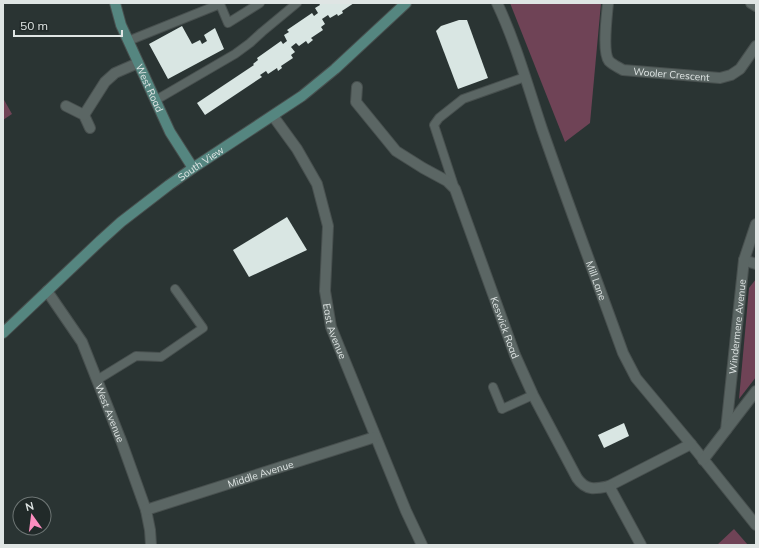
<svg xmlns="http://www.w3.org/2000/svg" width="759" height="548" viewBox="0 0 759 548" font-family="Mulish,sans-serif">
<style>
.green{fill:#6f4356}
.building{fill:#d9e6e3}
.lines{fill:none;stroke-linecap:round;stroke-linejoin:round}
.lane-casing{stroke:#48504f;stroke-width:10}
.street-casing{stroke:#48504f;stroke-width:12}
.secondary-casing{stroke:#48504f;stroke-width:12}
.lane{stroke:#5b6664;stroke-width:8}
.street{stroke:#5b6664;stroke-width:10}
.secondary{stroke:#558680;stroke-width:10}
.labels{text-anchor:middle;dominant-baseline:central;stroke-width:4;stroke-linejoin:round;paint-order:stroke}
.street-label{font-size:10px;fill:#dfe5e4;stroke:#212a29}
</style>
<rect width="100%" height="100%" fill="#2a3433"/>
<g class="green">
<path d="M 510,3 L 601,3 L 590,123 L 565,142 Z"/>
<path d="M 3,98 L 12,114 L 3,120 Z"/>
<path d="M 756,279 L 756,377 L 739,399 L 749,288 Z"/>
<path d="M 734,529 L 748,545 L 717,545 Z"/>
</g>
<g class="building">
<path d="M 319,3 L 354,3 L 342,11 L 343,13 L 338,16 L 337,14 L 330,18 L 328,15 L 322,19 L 325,24 L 321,27 L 323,30 L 311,38 L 313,40 L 308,44 L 306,41 L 299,46 L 296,43 L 291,47 L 295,52 L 291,55 L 293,58 L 281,66 L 282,68 L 278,71 L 277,68 L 268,74 L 266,71 L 260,75 L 262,77 L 205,115 L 197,103 L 254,65 L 253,64 L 258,60 L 257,58 L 281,41 L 283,44 L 287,41 L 284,35 L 289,32 L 287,30 L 312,13 L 314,16 L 318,13 L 315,8 L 320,5 Z"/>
<path d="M 459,20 L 467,20 L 488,78 L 458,89 L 436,31 L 441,26 Z"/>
<path d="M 182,26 L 192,44 L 200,40 L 202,44 L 207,41 L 204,35 L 215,28 L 224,49 L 168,79 L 149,44 Z"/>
<path d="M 287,217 L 307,250 L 249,277 L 233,250 Z"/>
<path d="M 624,423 L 629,436 L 604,448 L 598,435 Z"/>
</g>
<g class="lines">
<g class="lane-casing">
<g id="lane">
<path d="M 128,41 L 220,4 L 228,23 L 260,3"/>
<path d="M 156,100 L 235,54 L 250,43 L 262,32 L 297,3"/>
<path d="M 455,189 L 434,125 L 439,118 L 463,99 L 525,77"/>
<path d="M 97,380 L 136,356 L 161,357 L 203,328 L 175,289"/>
<path d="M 493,387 L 502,409 L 533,395"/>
</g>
</g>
<g class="street-casing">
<g id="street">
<path id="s1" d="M 497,3 C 516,43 528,87 542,129 C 568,204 596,278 623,353 L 636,378 L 691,444 L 756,525"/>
<path id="s2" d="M 608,3 C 607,15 602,52 609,61 C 613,65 618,67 623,70 L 720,78 L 731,75 L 740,69 L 756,46"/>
<path d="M 751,3 L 756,6"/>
<path id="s3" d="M 357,87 L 356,102 L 396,151 L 423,168 L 447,181 L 455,189 L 515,355 L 533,395 L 577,478 C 586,491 595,489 609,486 L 691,444"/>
<path d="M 66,106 L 84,115 L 90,128"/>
<path d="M 84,115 L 105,82 L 115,73 L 138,63"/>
<path id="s4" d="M 273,116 L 297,149 L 317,184 L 328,226 L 325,291 L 331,327 L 406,511 L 422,545"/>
<path d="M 744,260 L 756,264"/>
<path id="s5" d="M 47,291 L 82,342 L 122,443 L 146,510 L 150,530 L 151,545"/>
<path id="s6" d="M 726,430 L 744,260 L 756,224"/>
<path d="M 703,460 L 756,391"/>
<path d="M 609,486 L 641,545"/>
<path id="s7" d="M 146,510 L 375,437"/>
</g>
</g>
<g class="secondary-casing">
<g id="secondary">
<path id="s8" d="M 115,3 L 121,25 L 170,132 L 193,168"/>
<path id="s9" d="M 3,333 L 100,241 L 121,222 L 169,185 L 193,168 L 302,96 L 335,69 L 406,3"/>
</g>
</g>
<use href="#lane" class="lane"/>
<use href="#street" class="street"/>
<use href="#secondary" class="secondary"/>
</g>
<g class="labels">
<g class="street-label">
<text stroke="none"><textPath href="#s2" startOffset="124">Wooler Crescent</textPath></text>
<text stroke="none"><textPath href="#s8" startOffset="92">West Road</textPath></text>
<text stroke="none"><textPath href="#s9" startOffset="261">South View</textPath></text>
<text stroke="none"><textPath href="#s1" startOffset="295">Mill Lane</textPath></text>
<text stroke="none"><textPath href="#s6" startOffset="104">Windermere Avenue</textPath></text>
<text stroke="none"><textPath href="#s3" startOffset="296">Keswick Road</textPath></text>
<text stroke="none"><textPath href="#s4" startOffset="231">East Avenue</textPath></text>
<text stroke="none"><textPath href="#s5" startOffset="138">West Avenue</textPath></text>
<text stroke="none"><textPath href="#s7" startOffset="120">Middle Avenue</textPath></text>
</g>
</g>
<rect width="759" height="548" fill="none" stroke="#dfe5e4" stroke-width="8"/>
<g transform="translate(32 516) rotate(346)"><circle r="19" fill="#212a29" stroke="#6d7574"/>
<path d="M0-3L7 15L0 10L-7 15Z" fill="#fd8ec0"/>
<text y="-6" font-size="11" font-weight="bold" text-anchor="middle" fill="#dfe5e4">N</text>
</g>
<path d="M14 30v6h108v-6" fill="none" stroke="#dfe5e4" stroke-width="2"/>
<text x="20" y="30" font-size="12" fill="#dfe5e4" stroke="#212a29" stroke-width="3" paint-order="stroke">50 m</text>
</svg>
